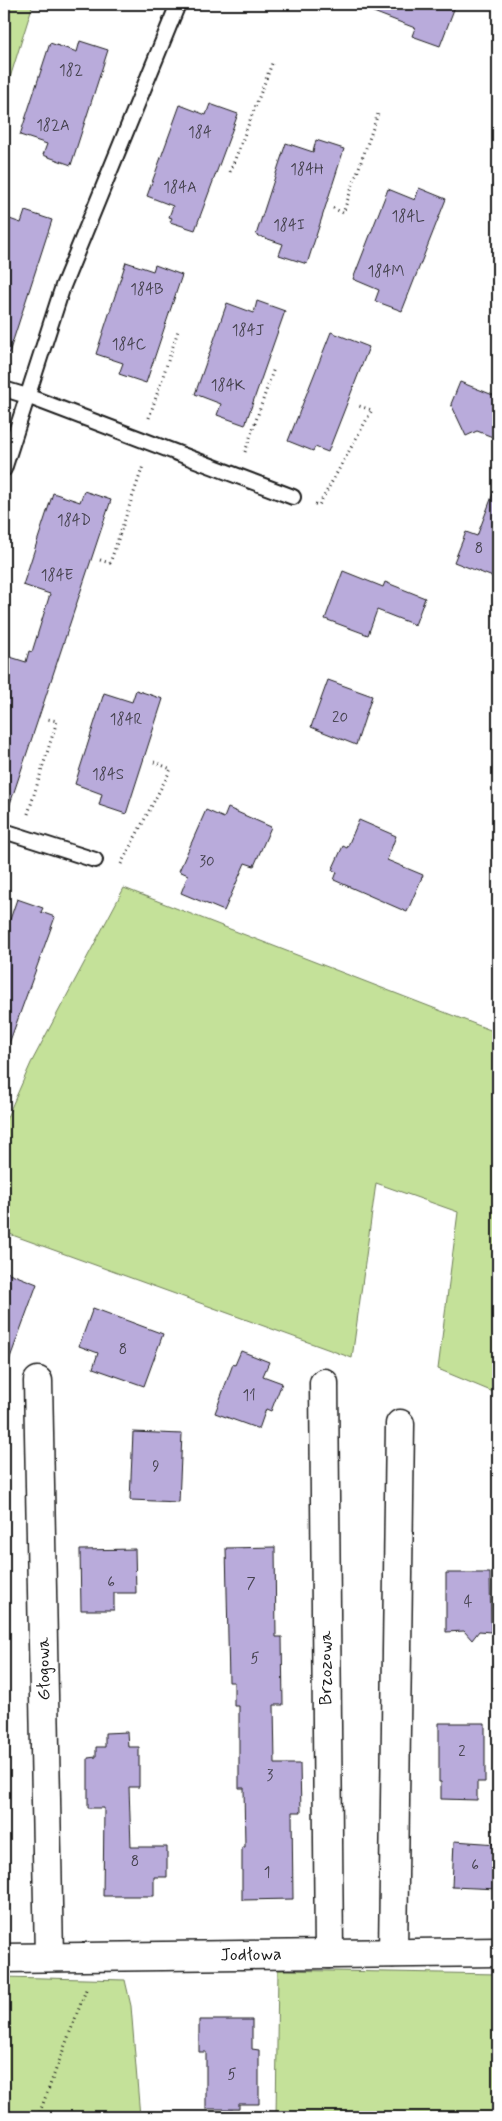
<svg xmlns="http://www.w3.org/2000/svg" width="502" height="2121" viewBox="0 0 502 2121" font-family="Mynerve,sans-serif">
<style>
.green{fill:#c4e199;stroke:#707e5a}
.building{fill:#b9abdb;stroke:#1c1c1c}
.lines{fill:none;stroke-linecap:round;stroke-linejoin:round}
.service-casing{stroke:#1c1c1c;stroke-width:18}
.minor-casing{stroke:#1c1c1c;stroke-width:31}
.path{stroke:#1c1c1c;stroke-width:3;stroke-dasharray:1 4;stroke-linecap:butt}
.service{stroke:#fff;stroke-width:14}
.minor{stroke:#fff;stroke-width:28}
.labels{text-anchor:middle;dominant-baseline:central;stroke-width:4.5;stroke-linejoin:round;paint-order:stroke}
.number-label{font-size:15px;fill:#43404c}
.street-label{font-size:18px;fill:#1c1c1c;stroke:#fff}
</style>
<rect width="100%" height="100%" fill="#fff"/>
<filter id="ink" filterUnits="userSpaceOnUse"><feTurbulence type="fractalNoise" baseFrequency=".02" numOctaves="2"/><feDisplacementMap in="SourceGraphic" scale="10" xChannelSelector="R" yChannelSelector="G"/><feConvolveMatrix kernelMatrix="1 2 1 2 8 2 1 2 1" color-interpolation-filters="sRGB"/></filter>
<g filter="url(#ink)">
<g class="green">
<path d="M 4,4 L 33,4 L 4,97 Z"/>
<path d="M 124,888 L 498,1033 L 498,1394 L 438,1369 L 458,1212 L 376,1183 L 352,1358 L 4,1232 L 4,1124 L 31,1063 Z"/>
<path d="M 278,1970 L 498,1974 L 498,2117 L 276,2117 Z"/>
<path d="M 4,1977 L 125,1980 L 131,2006 L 140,2117 L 4,2117 Z"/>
</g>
<g class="building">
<path d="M 359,4 L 456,4 L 440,46 L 412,36 L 415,28 L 358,6 Z"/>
<path d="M 80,41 L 108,50 L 71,165 L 43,155 L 47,144 L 20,135 L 50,43 L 77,52 Z"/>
<path d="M 210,104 L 238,114 L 195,230 L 170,222 L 172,218 L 169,217 L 173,206 L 147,196 L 180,105 L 206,115 Z"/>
<path d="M 316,140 L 344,149 L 307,264 L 279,255 L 283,244 L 256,235 L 286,143 L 313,152 Z"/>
<path d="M 419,188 L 446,199 L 402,311 L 375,301 L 379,290 L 353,279 L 388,189 L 415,200 Z"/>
<path d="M 25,211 L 52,220 L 9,353 L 4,352 L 4,217 L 21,223 Z"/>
<path d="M 126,262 L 153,271 L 155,265 L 182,275 L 146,383 L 119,374 L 123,363 L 96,354 Z"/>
<path d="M 257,301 L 285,311 L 245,425 L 217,415 L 221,404 L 195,394 L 227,303 L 254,313 Z"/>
<path d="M 331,332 L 369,347 L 328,452 L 315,447 L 313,451 L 288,441 Z"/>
<path d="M 460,382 L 498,397 L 498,439 L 477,431 L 466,436 L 451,404 Z"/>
<path d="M 496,486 L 498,486 L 498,579 L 454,562 L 466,532 L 477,536 Z"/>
<path d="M 84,491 L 111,500 L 9,807 L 4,806 L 4,655 L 26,662 L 29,651 L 32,652 L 50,594 L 23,585 L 53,493 L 80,502 Z"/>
<path d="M 343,571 L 383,587 L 385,582 L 425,598 L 415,625 L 377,610 L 368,635 L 325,619 Z"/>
<path d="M 328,680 L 372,696 L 356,745 L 311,727 Z"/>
<path d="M 136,690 L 163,699 L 126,814 L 99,805 L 102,794 L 75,784 L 104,693 L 132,702 Z"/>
<path d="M 228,808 L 271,827 L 254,866 L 245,863 L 224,911 L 181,893 L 188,875 L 179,871 L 206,810 L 224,818 Z"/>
<path d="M 359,820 L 396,836 L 387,860 L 423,875 L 407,912 L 334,880 L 337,872 L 332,870 L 343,846 L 347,848 Z"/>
<path d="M 17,899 L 43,908 L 41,912 L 55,917 L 7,1049 L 4,1048 L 4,937 Z"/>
<path d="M 4,1271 L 37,1284 L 7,1366 L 4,1366 Z"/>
<path d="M 93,1308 L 163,1334 L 144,1386 L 93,1368 L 98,1353 L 79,1346 Z"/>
<path d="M 241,1351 L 269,1362 L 263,1376 L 282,1383 L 271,1411 L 266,1409 L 259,1429 L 215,1413 L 233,1364 L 235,1365 Z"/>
<path d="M 133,1432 L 182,1434 L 179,1502 L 130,1500 Z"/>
<path d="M 275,1547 L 276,1637 L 282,1637 L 283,1705 L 274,1705 L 275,1764 L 300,1764 L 301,1812 L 292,1812 L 293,1899 L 242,1900 L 242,1847 L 245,1847 L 244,1788 L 239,1788 L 239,1706 L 234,1706 L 234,1682 L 229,1682 L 226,1548 Z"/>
<path d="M 135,1549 L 136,1593 L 114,1593 L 114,1610 L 81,1610 L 80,1550 Z"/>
<path d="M 446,1573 L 490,1573 L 491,1632 L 479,1631 L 472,1640 L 464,1631 L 446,1632 Z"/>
<path d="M 439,1723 L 485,1723 L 485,1782 L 477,1782 L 477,1800 L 441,1799 L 441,1782 L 439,1782 Z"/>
<path d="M 127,1732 L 128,1747 L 139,1747 L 139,1787 L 129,1787 L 131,1847 L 167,1847 L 167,1877 L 154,1877 L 154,1896 L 103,1896 L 104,1808 L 88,1808 L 88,1758 L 96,1757 L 96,1747 L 105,1747 L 105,1733 Z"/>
<path d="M 454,1841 L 498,1844 L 498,1889 L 452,1887 Z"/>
<path d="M 199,2020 L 252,2020 L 252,2049 L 259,2050 L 259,2104 L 239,2104 L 239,2109 L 206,2109 L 206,2052 L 199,2052 Z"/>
</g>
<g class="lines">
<g class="service-casing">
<g id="service">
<path d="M 4,389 L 27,396 L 293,497"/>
<path d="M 4,469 L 63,286 L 178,4"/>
<path d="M 4,831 L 95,860"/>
</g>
</g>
<g class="minor-casing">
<g id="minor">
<path d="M 38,1381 L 49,1957"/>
<path d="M 324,1383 L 329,1954"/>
<path d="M 393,1953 L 400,1424"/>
<path d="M 4,1958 L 498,1952"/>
</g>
</g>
<g class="path">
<path d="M 230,172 L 273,61"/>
<path d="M 333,208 L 343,213 L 379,111"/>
<path d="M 149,418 L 179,328"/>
<path d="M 245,452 L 274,368"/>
<path d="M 315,504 L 319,505 L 372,410 L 359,406"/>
<path d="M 100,560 L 110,563 L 143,466"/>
<path d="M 28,814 L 57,721 L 47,719"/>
<path d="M 121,864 L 171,769 L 154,762"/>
<path d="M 38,2117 L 87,1987"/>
</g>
<use href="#service" class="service"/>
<use href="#minor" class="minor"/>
</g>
</g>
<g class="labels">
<g class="number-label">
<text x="71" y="71">182</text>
<text x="53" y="126">182A</text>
<text x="200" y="133">184</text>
<text x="307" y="170">184H</text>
<text x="180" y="188">184A</text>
<text x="408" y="217">184L</text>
<text x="289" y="226">184I</text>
<text x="386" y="272">184M</text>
<text x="147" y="290">184B</text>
<text x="248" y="331">184J</text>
<text x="129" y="345">184C</text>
<text x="228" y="386">184K</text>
<text x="74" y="521">184D</text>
<text x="479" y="549">8</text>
<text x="57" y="576">184E</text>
<text x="340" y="718">20</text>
<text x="126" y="720">184R</text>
<text x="108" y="775">184S</text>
<text x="207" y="862">30</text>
<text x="123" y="1350">8</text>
<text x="249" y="1396">11</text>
<text x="156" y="1467">9</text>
<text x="111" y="1583">6</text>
<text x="251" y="1584">7</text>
<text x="468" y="1602">4</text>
<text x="255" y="1659">5</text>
<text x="462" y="1752">2</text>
<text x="270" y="1776">3</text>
<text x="135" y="1862">8</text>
<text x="475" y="1866">6</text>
<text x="267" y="1873">1</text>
<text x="232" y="2075">5</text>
</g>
<g class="street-label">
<text transform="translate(326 1668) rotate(-90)">Brzozowa</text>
<text transform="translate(44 1669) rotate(-91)">Głogowa</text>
<text transform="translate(251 1955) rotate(-1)">Jodłowa</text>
</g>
</g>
<rect width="502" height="2121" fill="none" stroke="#fff" stroke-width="20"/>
<rect x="10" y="10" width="482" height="2101" fill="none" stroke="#1c1c1c" stroke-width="2" filter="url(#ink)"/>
</svg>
